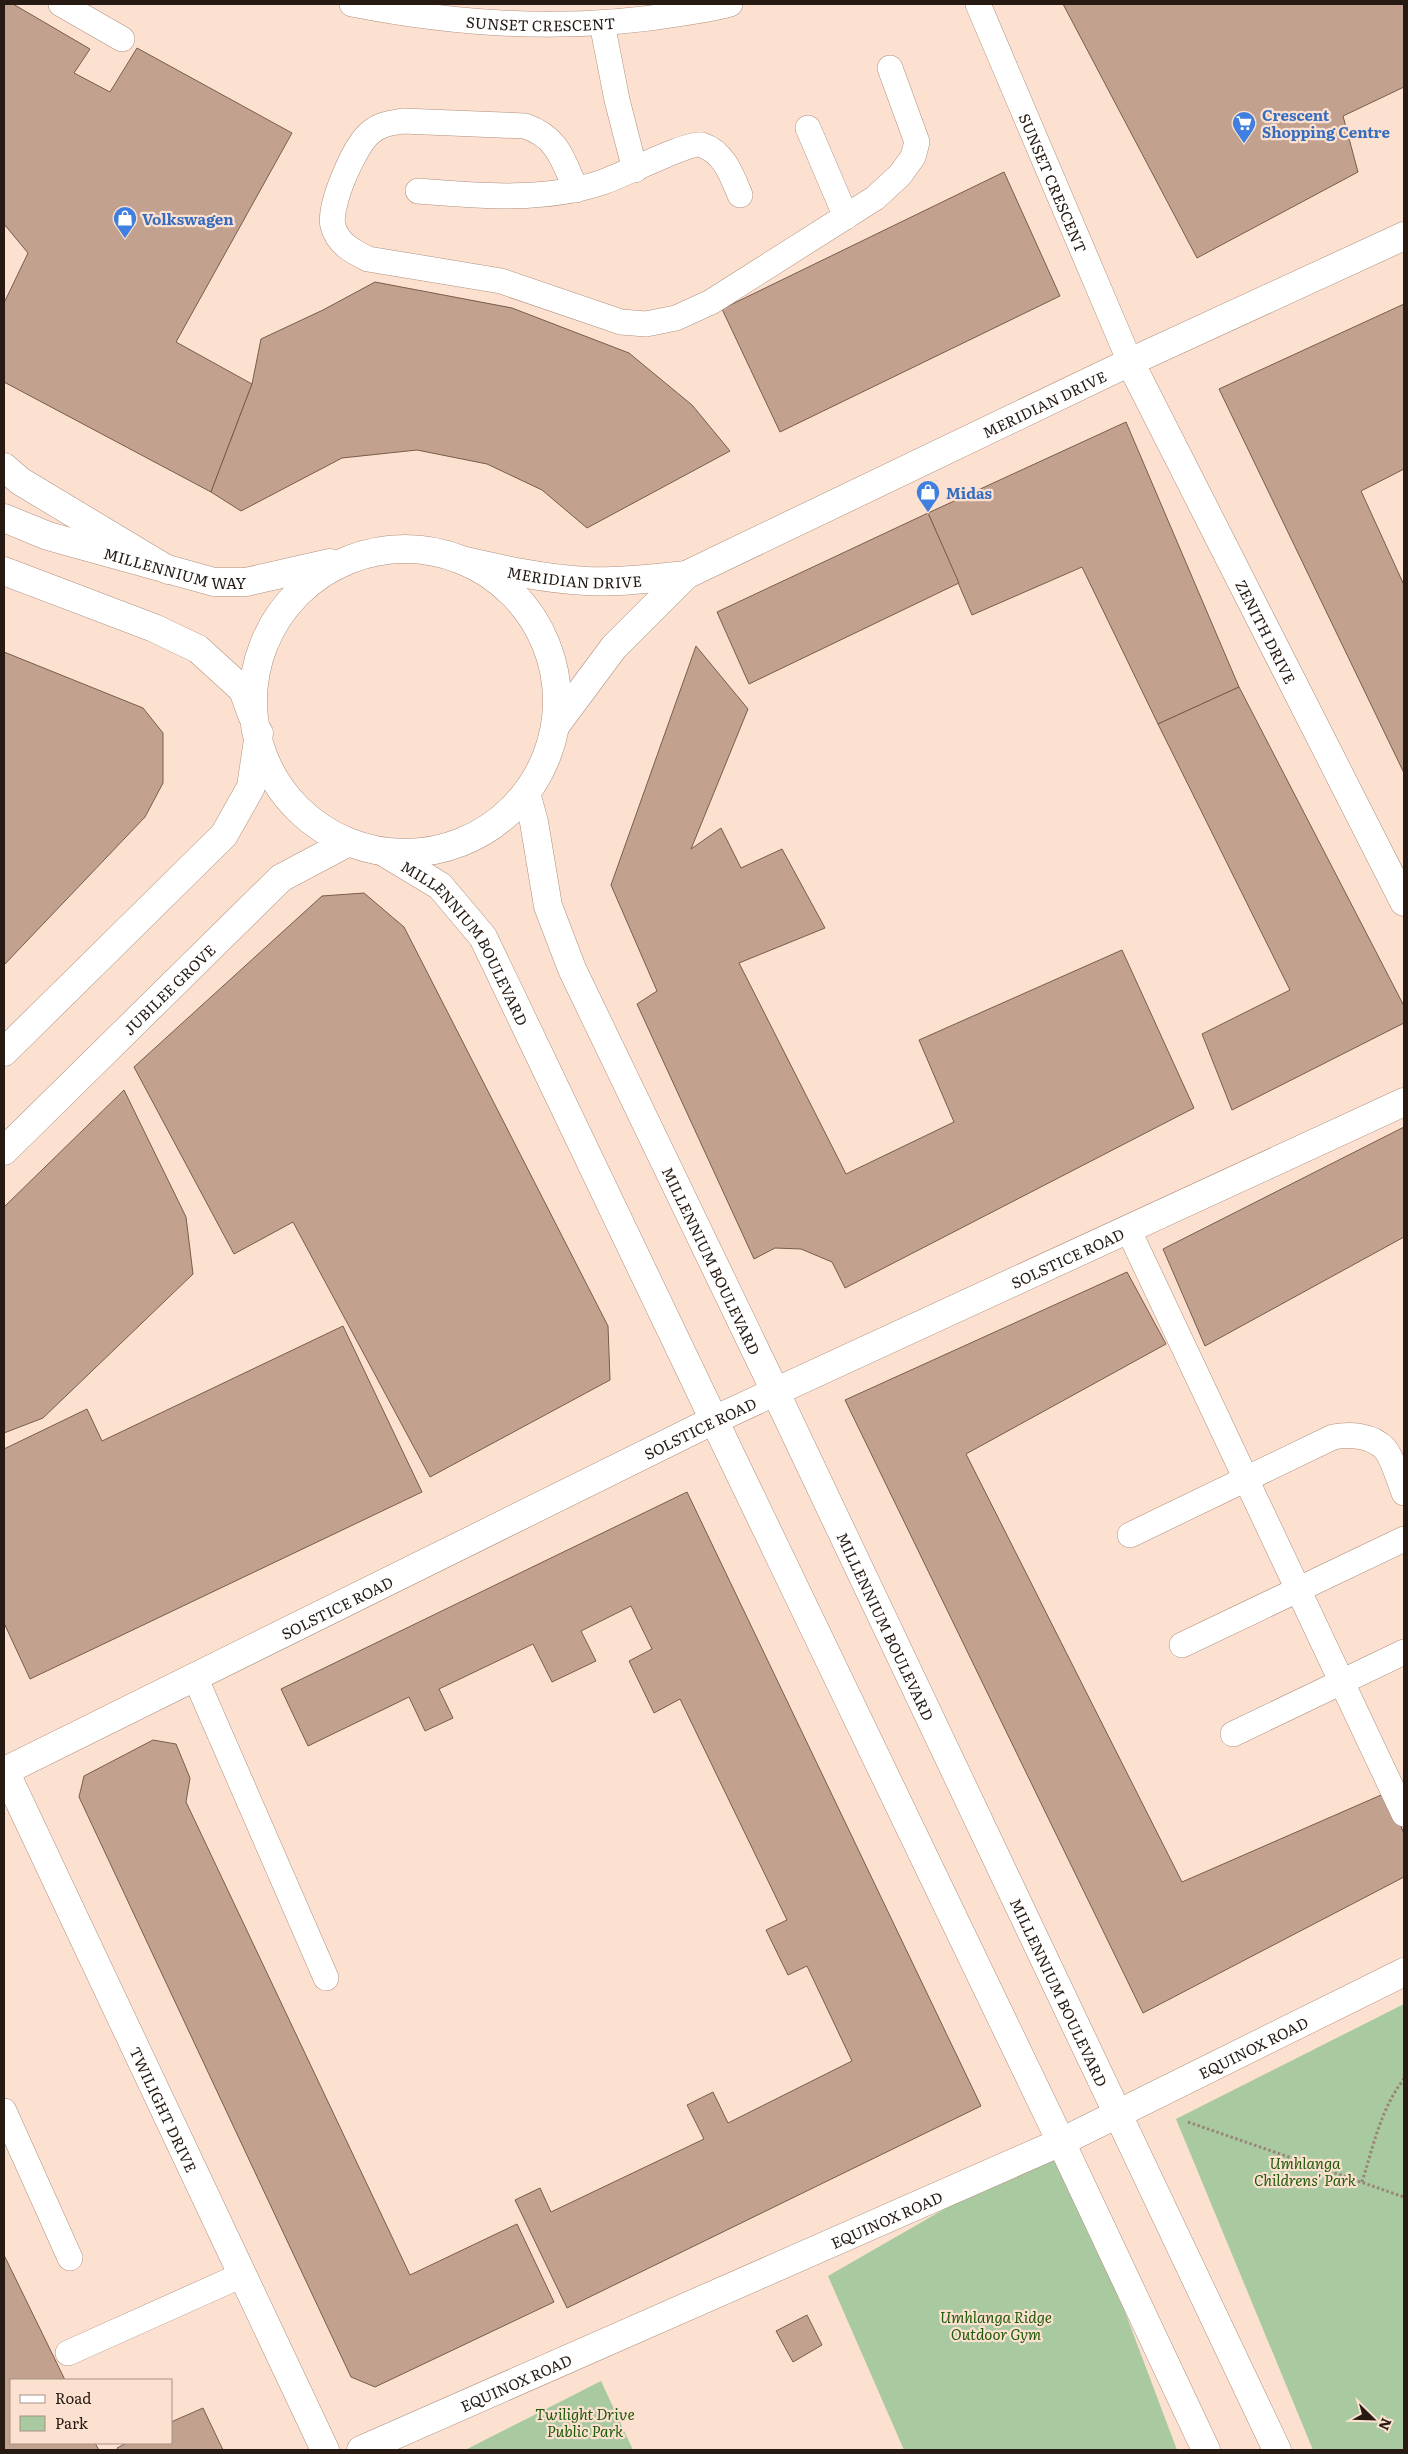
<svg xmlns="http://www.w3.org/2000/svg" width="1408" height="2454" viewBox="0 0 1408 2454" font-family="Literata,serif">
<style>
.green{fill:#a9c9a1}
.building{fill:#c2a18e;stroke:#7a5c4b}
.lines{fill:none;stroke-linecap:round;stroke-linejoin:round}
.lane-casing{stroke:#b0907d;stroke-width:26}
.street-casing{stroke:#b0907d;stroke-width:29}
.secondary-casing{stroke:#b0907d;stroke-width:29}
.highway-casing{stroke:#b0907d;stroke-width:29}
.path{stroke:#998578;stroke-width:3;stroke-dasharray:2.5 2.5;stroke-linecap:butt}
.lane{stroke:#fff;stroke-width:25}
.street{stroke:#fff;stroke-width:28}
.secondary{stroke:#fff;stroke-width:28}
.highway{stroke:#fff;stroke-width:28}
.labels{text-anchor:middle;dominant-baseline:central;stroke-width:4.5;stroke-linejoin:round;paint-order:stroke}
.street-label{font-size:15px;fill:#261a12;stroke:#fce1d1}
.shop-label{font-size:15px;font-weight:bold;fill:#366cbe;stroke:#fce1d1;text-anchor:start}
.park-label{font-size:15px;font-style:italic;fill:#1f5a08;stroke:#fce1d1}
</style>
<rect width="100%" height="100%" fill="#fce1d1"/>
<g class="green">
<path d="M 1404,2004 L 1404,2450 L 1313,2450 L 1176,2119 Z"/>
<path d="M 1061,2142 L 1177,2450 L 904,2450 L 828,2276 Z"/>
<path d="M 601,2381 L 633,2450 L 465,2450 Z"/>
</g>
<g class="building">
<path d="M 4,4 L 13,4 L 90,49 L 74,73 L 110,92 L 137,48 L 292,133 L 176,342 L 252,384 L 211,492 L 4,382 L 4,303 L 28,253 L 4,224 Z"/>
<path d="M 1063,4 L 1404,4 L 1404,87 L 1343,116 L 1358,172 L 1197,258 Z"/>
<path d="M 1004,172 L 1060,296 L 780,432 L 722,309 Z"/>
<path d="M 375,282 L 512,308 L 629,353 L 692,405 L 730,451 L 587,528 L 542,490 L 487,464 L 417,450 L 342,458 L 241,511 L 211,492 L 252,384 L 261,339 L 323,310 Z"/>
<path d="M 1404,304 L 1404,469 L 1361,491 L 1404,585 L 1404,773 L 1219,389 Z"/>
<path d="M 1126,422 L 1239,687 L 1158,724 L 1082,567 L 972,615 L 928,513 Z"/>
<path d="M 928,513 L 959,583 L 749,684 L 717,612 Z"/>
<path d="M 696,646 L 748,709 L 691,849 L 721,828 L 741,868 L 782,849 L 825,928 L 739,963 L 846,1174 L 954,1122 L 919,1040 L 1122,950 L 1194,1108 L 845,1288 L 832,1262 L 801,1249 L 775,1248 L 754,1259 L 637,1004 L 657,991 L 611,885 Z"/>
<path d="M 4,652 L 143,708 L 163,733 L 163,783 L 145,817 L 4,965 Z"/>
<path d="M 1239,687 L 1404,1006 L 1404,1023 L 1232,1110 L 1202,1034 L 1290,990 L 1158,724 Z"/>
<path d="M 364,893 L 404,927 L 608,1326 L 610,1380 L 430,1477 L 293,1222 L 234,1254 L 134,1067 L 322,896 Z"/>
<path d="M 124,1090 L 186,1217 L 193,1274 L 43,1418 L 4,1433 L 4,1207 Z"/>
<path d="M 1404,1127 L 1404,1237 L 1205,1346 L 1163,1249 Z"/>
<path d="M 1127,1272 L 1166,1344 L 966,1454 L 1182,1882 L 1388,1792 L 1404,1834 L 1404,1877 L 1143,2013 L 845,1400 Z"/>
<path d="M 343,1326 L 422,1492 L 30,1679 L 4,1623 L 4,1449 L 87,1409 L 102,1441 Z"/>
<path d="M 687,1492 L 981,2106 L 567,2308 L 515,2200 L 540,2188 L 551,2212 L 704,2139 L 687,2105 L 713,2092 L 728,2123 L 852,2061 L 807,1966 L 788,1975 L 766,1930 L 787,1920 L 680,1699 L 654,1713 L 629,1661 L 652,1649 L 631,1606 L 581,1631 L 596,1661 L 552,1682 L 533,1644 L 439,1689 L 453,1718 L 425,1731 L 409,1697 L 308,1746 L 281,1689 Z"/>
<path d="M 153,1740 L 176,1744 L 190,1778 L 186,1802 L 410,2275 L 517,2224 L 554,2302 L 375,2387 L 351,2377 L 79,1797 L 84,1776 Z"/>
<path d="M 4,2255 L 65,2380 L 11,2380 L 11,2443 L 95,2443 L 99,2450 L 4,2450 Z"/>
<path d="M 807,2315 L 822,2345 L 793,2362 L 776,2331 Z"/>
<path d="M 203,2408 L 223,2450 L 118,2450 L 117,2448 L 127,2443 L 171,2443 L 171,2422 Z"/>
</g>
<g class="lines">
<g class="lane-casing">
<g id="lane">
<path d="M 61,4 L 122,39"/>
<path id="s1" d="M 352,4 C 459,25 570,32 678,14 C 695,11 713,9 730,4"/>
<path id="s2" d="M 978,4 L 1130,362"/>
<path d="M 602,23 L 617,100 L 635,170"/>
<path d="M 808,128 L 846,217"/>
<path d="M 576,190 C 563,160 558,137 525,126 L 403,121 C 391,123 381,124 371,132 C 355,144 328,206 333,226 C 338,244 352,251 368,259 L 501,281 L 621,322 L 646,324 L 676,318 L 711,302 L 875,198 L 900,175 L 913,157 L 917,142 L 890,68"/>
<path d="M 418,191 C 478,196 545,202 603,182 C 621,176 690,141 702,145 C 724,152 732,176 740,195"/>
<path d="M 1128,1229 L 1404,1814"/>
<path d="M 1130,1535 L 1333,1437 C 1350,1434 1372,1435 1385,1449 C 1392,1457 1400,1482 1404,1493"/>
<path d="M 1182,1645 L 1404,1539"/>
<path d="M 195,1677 L 326,1978"/>
<path d="M 1233,1734 L 1404,1652"/>
<path d="M 4,2111 L 70,2258"/>
<path d="M 68,2353 L 242,2275"/>
</g>
</g>
<g class="street-casing">
<g id="street">
<path id="s3" d="M 1130,362 L 1404,902"/>
<path id="s4" d="M 465,561 C 505,570 545,579 586,581 C 620,583 653,578 686,575"/>
<path id="s5" d="M 556,725 L 614,647 L 686,575 L 1130,362 L 1404,236"/>
<path d="M 4,1052 L 224,835 L 251,787 L 259,733"/>
<path id="s6" d="M 4,1151 L 281,878 L 347,843"/>
<path id="s7" d="M 775,1391 L 1277,2450"/>
<path d="M 714,1420 L 1061,2142 L 1206,2450"/>
<path id="s8" d="M 4,1769 L 325,2450"/>
<path id="s9" d="M 5,1771 L 714,1420 L 1404,1102"/>
<path id="s10" d="M 361,2450 L 1061,2142 L 1404,1972"/>
</g>
</g>
<g class="secondary-casing">
<g id="secondary">
<path id="s11" d="M 4,518 L 48,536 L 214,582 L 246,582 L 330,563"/>
<circle cx="405" cy="701" r="152"/>
<path d="M 4,571 L 154,628 L 198,649 L 243,690 L 252,715"/>
<path id="s12" d="M 526,793 L 534,822 L 548,906 L 572,969 L 775,1391"/>
<path id="s13" d="M 387,854 L 440,886 L 483,937 L 714,1420"/>
</g>
</g>
<g class="highway-casing">
<path id="highway" d="M 4,467 L 20,481 L 168,570"/>
</g>
<g class="path">
<path d="M 1188,2122 L 1404,2197"/>
<path d="M 1362,2182 C 1373,2147 1381,2108 1404,2079"/>
</g>
<use href="#lane" class="lane"/>
<use href="#street" class="street"/>
<use href="#secondary" class="secondary"/>
<use href="#highway" class="highway"/>
</g>
<defs>
<g id="supermarket-pin" transform="scale(1.25)"><path d="M0 17L-7.5 6A9.5 9.5 0 1 1 7.5 6Z" fill="#3f7fe0" stroke="#fce1d1"/><path d="M-6-5.5h2.5l.6 2H6L4.5 2H-2.5L-4.4-4H-6ZM-1.5 3.2a1.3 1.3 0 1 0 .1 0ZM3 3.2a1.3 1.3 0 1 0 .1 0Z" fill="#fff"/></g>
<g id="shop-pin" transform="scale(1.25)"><path d="M0 17L-7.5 6A9.5 9.5 0 1 1 7.5 6Z" fill="#3f7fe0" stroke="#fce1d1"/><path d="M-5-2.5h2.3a2.7 3.5 0 0 1 5.4 0H5L5.5 6h-11ZM-1.5-2.5h3a1.5 2.3 0 0 0-3 0Z" fill="#fff"/></g>
</defs>
<g fill-rule="evenodd">
<use href="#supermarket-pin" x="1244" y="123"/>
<use href="#shop-pin" x="125" y="218"/>
<use href="#shop-pin" x="928" y="492"/>
</g>
<g class="labels">
<g class="street-label">
<text stroke="none"><textPath href="#s1" startOffset="190">SUNSET CRESCENT</textPath></text>
<text stroke="none"><textPath href="#s2" startOffset="194">SUNSET CRESCENT</textPath></text>
<text stroke="none"><textPath href="#s5" startOffset="596">MERIDIAN DRIVE</textPath></text>
<text stroke="none"><textPath href="#s11" startOffset="179">MILLENNIUM WAY</textPath></text>
<text stroke="none"><textPath href="#s4" startOffset="111">MERIDIAN DRIVE</textPath></text>
<text stroke="none"><textPath href="#s3" startOffset="302">ZENITH DRIVE</textPath></text>
<text stroke="none"><textPath href="#s13" startOffset="122">MILLENNIUM BOULEVARD</textPath></text>
<text stroke="none"><textPath href="#s6" startOffset="231">JUBILEE GROVE</textPath></text>
<text stroke="none"><textPath href="#s9" startOffset="1180">SOLSTICE ROAD</textPath></text>
<text stroke="none"><textPath href="#s12" startOffset="506">MILLENNIUM BOULEVARD</textPath></text>
<text stroke="none"><textPath href="#s9" startOffset="775">SOLSTICE ROAD</textPath></text>
<text stroke="none"><textPath href="#s9" startOffset="370">SOLSTICE ROAD</textPath></text>
<text stroke="none"><textPath href="#s7" startOffset="260">MILLENNIUM BOULEVARD</textPath></text>
<text stroke="none"><textPath href="#s7" startOffset="665">MILLENNIUM BOULEVARD</textPath></text>
<text stroke="none"><textPath href="#s10" startOffset="979">EQUINOX ROAD</textPath></text>
<text stroke="none"><textPath href="#s8" startOffset="376">TWILIGHT DRIVE</textPath></text>
<text stroke="none"><textPath href="#s10" startOffset="574">EQUINOX ROAD</textPath></text>
<text stroke="none"><textPath href="#s10" startOffset="169">EQUINOX ROAD</textPath></text>
</g>
<g class="shop-label">
<text x="1262" y="114">Crescent<tspan x="1262" dy="17">Shopping Centre</tspan></text>
<text x="142" y="218">Volkswagen</text>
<text x="946" y="492">Midas</text>
</g>
<g class="park-label">
<text x="1305" y="2162">Umhlanga<tspan x="1305" dy="17">Childrens' Park</tspan></text>
<text x="996" y="2316">Umhlanga Ridge<tspan x="996" dy="17">Outdoor Gym</tspan></text>
<text x="585" y="2413">Twilight Drive<tspan x="585" dy="17">Public Park</tspan></text>
</g>
</g>
<rect width="1408" height="2454" fill="none" stroke="#261a12" stroke-width="10"/>
<rect x="10" y="2379" width="162" height="65" fill="#fce1d1" stroke="#a69185"/>
<rect x="20" y="2395" width="25" height="8" fill="#ffffff" stroke="#a69185"/>
<text x="55" y="2404" font-size="15" fill="#261a12">Road</text>
<rect x="20" y="2416" width="25" height="15" fill="#a9c9a1" stroke="#a69185"/>
<text x="55" y="2429" font-size="15" fill="#261a12">Park</text>
<g transform="translate(1373 2419) rotate(113)" stroke="#fce1d1" stroke-width="4" paint-order="stroke">
<path d="M0-4L9 19L0 12L-9 19Z" fill="#261a12"/>
<text y="-8" font-size="14" font-weight="bold" text-anchor="middle" fill="#261a12">N</text>
</g>
</svg>
